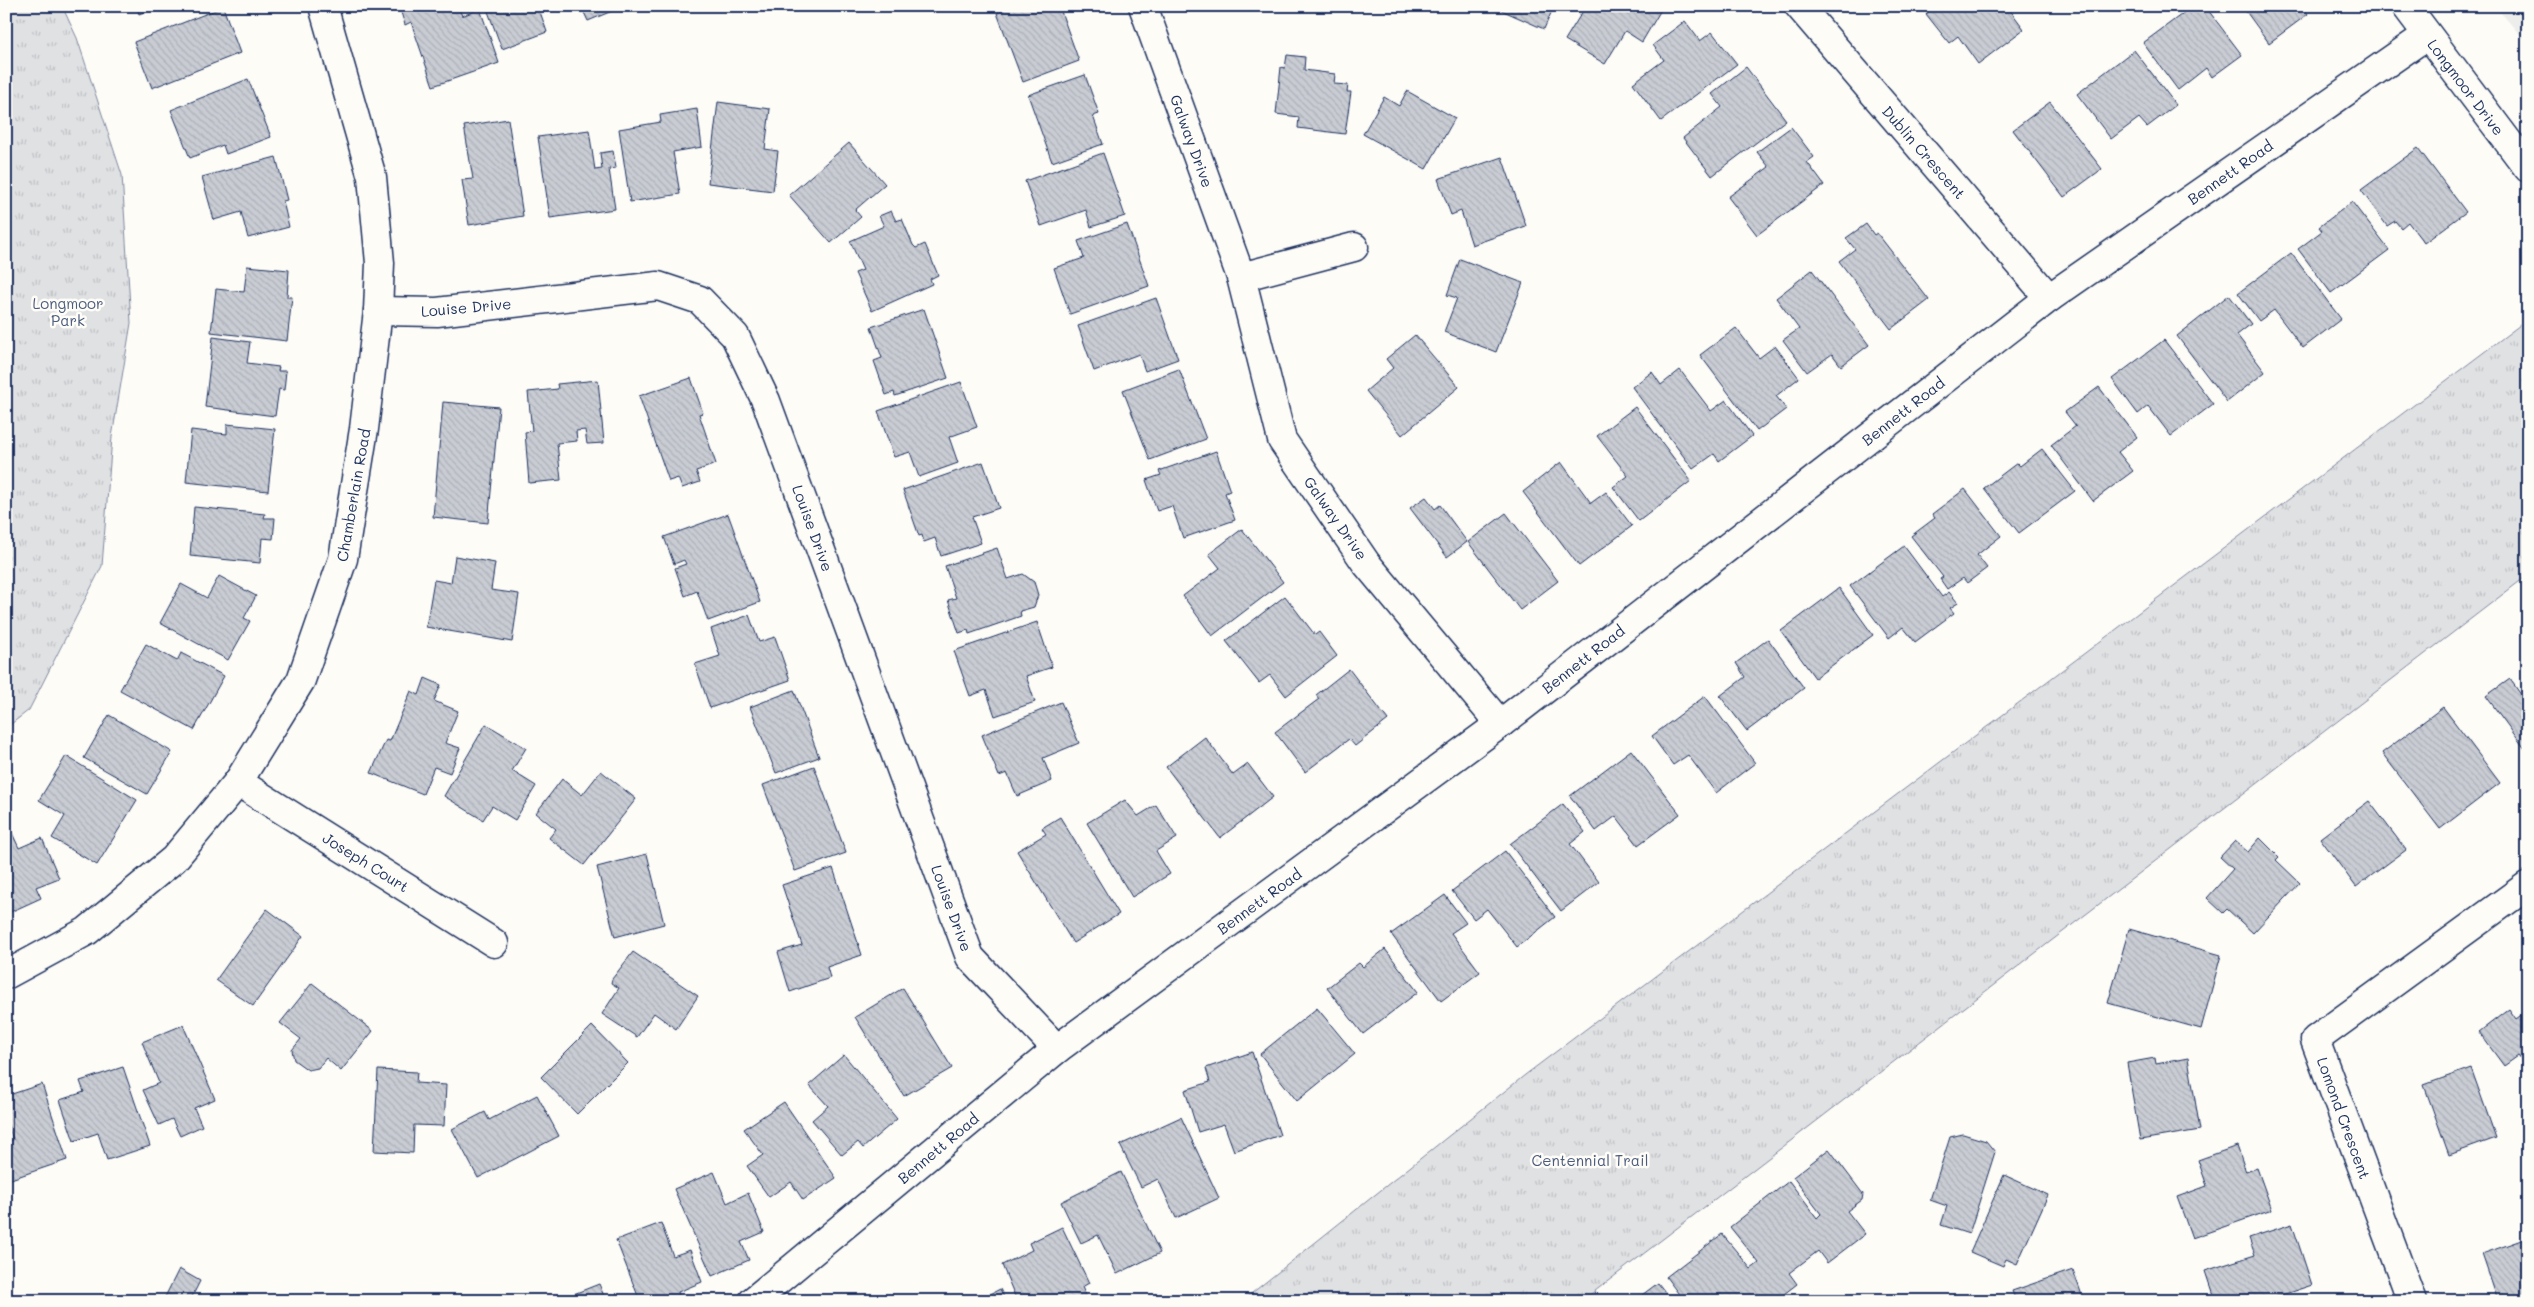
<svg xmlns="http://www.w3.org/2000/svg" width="2534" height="1307" viewBox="0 0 2534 1307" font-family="Mali,sans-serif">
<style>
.built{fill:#edeeec}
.park{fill:url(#park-tufts);stroke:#7e88a0}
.building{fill:url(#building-back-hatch);stroke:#1b2f5e}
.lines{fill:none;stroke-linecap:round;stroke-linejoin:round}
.minor-casing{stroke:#1b2f5e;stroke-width:31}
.minor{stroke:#fdfcf7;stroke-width:28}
.labels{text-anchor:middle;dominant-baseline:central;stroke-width:5;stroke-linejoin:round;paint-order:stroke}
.street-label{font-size:15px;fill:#1b2f5e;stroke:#fdfcf7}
.park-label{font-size:15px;fill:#4c5c7f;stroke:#fdfcf7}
</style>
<defs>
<pattern id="park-tufts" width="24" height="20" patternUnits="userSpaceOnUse" patternTransform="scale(1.25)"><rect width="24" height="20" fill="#e0e1e3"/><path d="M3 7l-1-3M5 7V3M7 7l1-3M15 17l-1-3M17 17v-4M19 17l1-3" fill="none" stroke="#c0c1c5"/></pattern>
<pattern id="building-back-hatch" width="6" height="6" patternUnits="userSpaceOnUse" patternTransform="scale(1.25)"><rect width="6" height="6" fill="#c9ccd3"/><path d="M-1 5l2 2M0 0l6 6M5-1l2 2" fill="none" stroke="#acb0b8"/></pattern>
</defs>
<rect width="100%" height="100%" fill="#fdfcf7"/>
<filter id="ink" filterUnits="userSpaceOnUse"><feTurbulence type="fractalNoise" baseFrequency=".02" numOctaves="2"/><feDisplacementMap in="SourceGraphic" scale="10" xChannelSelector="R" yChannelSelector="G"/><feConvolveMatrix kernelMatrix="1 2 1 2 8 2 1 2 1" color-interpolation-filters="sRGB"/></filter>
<g filter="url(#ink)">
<path class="built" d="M 2495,6 L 2528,6 L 2528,44 Z"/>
<g class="park">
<path d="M 6,6 L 62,6 L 77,38 L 122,175 L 131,323 L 112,437 L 102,566 L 29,710 L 6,728 Z"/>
<path d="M 2528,319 L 2528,575 L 1582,1301 L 1242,1301 L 1525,1075 Z"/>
</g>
<g class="building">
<path d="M 136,6 L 159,6 L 139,14 Z"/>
<path d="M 399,6 L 458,6 L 462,16 L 480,9 L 499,63 L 433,86 L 411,22 L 405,25 Z"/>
<path d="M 486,6 L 538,6 L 547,32 L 502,49 Z"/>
<path d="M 581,6 L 624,6 L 588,21 Z"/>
<path d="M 1014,6 L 1059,6 L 1079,61 L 1023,82 L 997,13 Z"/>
<path d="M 1501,6 L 1554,6 L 1544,29 L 1499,9 Z"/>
<path d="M 1586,6 L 1659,6 L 1662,8 L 1642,42 L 1625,31 L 1605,64 L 1565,40 Z"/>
<path d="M 1936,6 L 2007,6 L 2024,29 L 1978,64 L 1958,36 L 1949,43 L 1926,14 Z"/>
<path d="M 2193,6 L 2205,6 L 2242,55 L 2212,77 L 2206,68 L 2178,90 L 2143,43 Z"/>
<path d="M 2242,6 L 2302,6 L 2308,14 L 2269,43 Z"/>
<path d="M 223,7 L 240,53 L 152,88 L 134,42 Z"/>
<path d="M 1685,21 L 1700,41 L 1712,32 L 1737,64 L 1661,121 L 1633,83 L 1664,60 L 1653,45 Z"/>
<path d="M 2134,50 L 2176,105 L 2147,127 L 2139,118 L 2111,139 L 2077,94 Z"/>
<path d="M 1287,55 L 1305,57 L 1304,70 L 1335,74 L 1334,84 L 1348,85 L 1347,92 L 1351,92 L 1345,134 L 1298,128 L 1299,117 L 1276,114 L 1281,67 L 1285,68 Z"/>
<path d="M 1746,67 L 1786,120 L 1712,176 L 1683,138 L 1722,107 L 1712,94 Z"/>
<path d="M 1085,75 L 1099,114 L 1093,116 L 1103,144 L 1052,162 L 1028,95 Z"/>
<path d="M 248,79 L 271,137 L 226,154 L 223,145 L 190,158 L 171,110 Z"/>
<path d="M 1407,91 L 1455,118 L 1426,169 L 1363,134 L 1384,97 L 1399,106 Z"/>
<path d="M 718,102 L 770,109 L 765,149 L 778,151 L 773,191 L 708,183 Z"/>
<path d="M 2050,102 L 2102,169 L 2064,197 L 2013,130 Z"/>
<path d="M 697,109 L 702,147 L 673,152 L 680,194 L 630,202 L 619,129 L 661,122 L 660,115 Z"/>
<path d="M 508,119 L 523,216 L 469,225 L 462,180 L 473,179 L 464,126 Z"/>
<path d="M 1791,127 L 1814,157 L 1807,162 L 1824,185 L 1757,235 L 1728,197 L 1769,167 L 1757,152 Z"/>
<path d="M 589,130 L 595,170 L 602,169 L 600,153 L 613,151 L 616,168 L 609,169 L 615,209 L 550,218 L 538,137 Z"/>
<path d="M 849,143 L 885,184 L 855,210 L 861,217 L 831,243 L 789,195 Z"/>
<path d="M 2418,148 L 2466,212 L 2424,243 L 2408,222 L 2401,228 L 2395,221 L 2387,226 L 2361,190 Z"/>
<path d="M 1103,153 L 1125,216 L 1091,227 L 1086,210 L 1041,226 L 1025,181 Z"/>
<path d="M 276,157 L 287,200 L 283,201 L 289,227 L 248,238 L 241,212 L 214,220 L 202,177 Z"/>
<path d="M 1502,157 L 1526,226 L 1472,245 L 1461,211 L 1451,215 L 1438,179 Z"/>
<path d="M 2352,202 L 2389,250 L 2331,293 L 2298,249 L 2322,231 L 2319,227 Z"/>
<path d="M 891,211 L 896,221 L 902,219 L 913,245 L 916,248 L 925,244 L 938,275 L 930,279 L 932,284 L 872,311 L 855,273 L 863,270 L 850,241 L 884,226 L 879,216 Z"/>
<path d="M 1127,224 L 1149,286 L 1070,314 L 1054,268 L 1084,258 L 1078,241 Z"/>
<path d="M 1866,224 L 1874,235 L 1877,233 L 1929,300 L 1891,329 L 1839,261 L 1855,249 L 1846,238 Z"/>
<path d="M 2291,253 L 2341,319 L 2303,348 L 2274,310 L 2259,321 L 2238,293 Z"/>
<path d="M 1460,259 L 1523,283 L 1496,352 L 1444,332 L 1457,298 L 1447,295 Z"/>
<path d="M 247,266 L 289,270 L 287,297 L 292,297 L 287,341 L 211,332 L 216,289 L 244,292 Z"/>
<path d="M 1812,270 L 1869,345 L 1841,366 L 1832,354 L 1807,372 L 1783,340 L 1799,329 L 1776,298 Z"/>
<path d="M 2229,295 L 2251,324 L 2237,335 L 2265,372 L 2227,402 L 2177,336 Z"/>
<path d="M 1156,298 L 1178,359 L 1145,371 L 1139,354 L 1094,371 L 1078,326 Z"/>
<path d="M 924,309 L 948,378 L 895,396 L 894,392 L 886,395 L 874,361 L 882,358 L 871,327 Z"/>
<path d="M 1736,328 L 1759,358 L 1775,346 L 1799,378 L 1776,396 L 1786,409 L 1757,431 L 1700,355 Z"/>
<path d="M 1415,335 L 1459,387 L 1402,435 L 1366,391 L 1393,368 L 1386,359 Z"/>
<path d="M 213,337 L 250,342 L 247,363 L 279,367 L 278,371 L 286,371 L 284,390 L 279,389 L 275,416 L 205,407 Z"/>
<path d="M 2164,340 L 2213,404 L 2171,436 L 2148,406 L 2138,414 L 2112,379 Z"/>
<path d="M 1179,369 L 1206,439 L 1150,460 L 1123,390 Z"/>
<path d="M 1680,370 L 1711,411 L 1726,400 L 1752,436 L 1719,461 L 1714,454 L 1693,469 L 1632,387 L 1652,372 L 1661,385 Z"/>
<path d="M 691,378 L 703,413 L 699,414 L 716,464 L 696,471 L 700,482 L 682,488 L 678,478 L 669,481 L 639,396 Z"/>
<path d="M 598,380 L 604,443 L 587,444 L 585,430 L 576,431 L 577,441 L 557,443 L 561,480 L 529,483 L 525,432 L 532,431 L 528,392 L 558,389 L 557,384 Z"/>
<path d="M 961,382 L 977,427 L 949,437 L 958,463 L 919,477 L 910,452 L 894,457 L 878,411 Z"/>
<path d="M 2099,387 L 2137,437 L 2118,452 L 2133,471 L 2093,501 L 2051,445 L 2076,426 L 2065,412 Z"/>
<path d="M 443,402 L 499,407 L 488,523 L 433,517 Z"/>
<path d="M 1635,407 L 1691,481 L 1639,521 L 1613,487 L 1628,476 L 1597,436 Z"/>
<path d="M 227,424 L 275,429 L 268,491 L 186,482 L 191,430 L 227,434 Z"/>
<path d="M 2042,449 L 2075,491 L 2019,533 L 1984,488 L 2017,463 L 2020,466 Z"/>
<path d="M 1216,451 L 1230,491 L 1225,493 L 1235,520 L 1183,538 L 1172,506 L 1157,511 L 1146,480 L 1161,475 L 1159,471 Z"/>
<path d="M 983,462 L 999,508 L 972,517 L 981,543 L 941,556 L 935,538 L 924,542 L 922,535 L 919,536 L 903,490 Z"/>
<path d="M 1561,462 L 1591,503 L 1606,492 L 1632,526 L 1579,566 L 1523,492 Z"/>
<path d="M 1965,489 L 2001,536 L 1977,555 L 1987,568 L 1967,583 L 1963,578 L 1947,589 L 1940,579 L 1943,577 L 1911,536 L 1935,518 L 1932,514 Z"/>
<path d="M 1426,497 L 1435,509 L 1440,505 L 1467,542 L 1447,557 L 1410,508 Z"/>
<path d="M 194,507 L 265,514 L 264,518 L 275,518 L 273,539 L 262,538 L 260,563 L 190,556 Z"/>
<path d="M 1506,513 L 1558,581 L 1520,610 L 1468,542 Z"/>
<path d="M 728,514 L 760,602 L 708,621 L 697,591 L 685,596 L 675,568 L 686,564 L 684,560 L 674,564 L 664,537 Z"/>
<path d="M 1242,529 L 1283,582 L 1212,636 L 1183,596 L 1220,568 L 1209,554 Z"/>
<path d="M 1904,546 L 1942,597 L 1949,592 L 1958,603 L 1950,608 L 1954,613 L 1915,642 L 1903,627 L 1889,638 L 1850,586 Z"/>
<path d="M 997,548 L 1008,579 L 1023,574 L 1034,582 L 1038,595 L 1034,607 L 1020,611 L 1021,616 L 969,634 L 968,630 L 959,633 L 948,600 L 956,598 L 945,566 Z"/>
<path d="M 455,556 L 495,563 L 491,590 L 519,594 L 512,642 L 426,627 L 434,580 L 451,583 Z"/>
<path d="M 219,576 L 256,596 L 244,618 L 250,621 L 228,660 L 160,623 L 181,584 L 207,598 Z"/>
<path d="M 1839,588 L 1873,635 L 1815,678 L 1781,631 Z"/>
<path d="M 1285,596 L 1315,635 L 1319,632 L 1337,656 L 1286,696 L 1270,675 L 1259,683 L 1226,641 Z"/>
<path d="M 749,615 L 759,642 L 775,637 L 790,680 L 710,708 L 695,664 L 720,656 L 711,629 Z"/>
<path d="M 1037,622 L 1052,667 L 1026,676 L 1035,702 L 995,716 L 986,690 L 970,696 L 954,651 Z"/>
<path d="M 1768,639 L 1804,688 L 1747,731 L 1720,696 L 1745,677 L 1736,663 Z"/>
<path d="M 146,644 L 177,661 L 181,653 L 224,676 L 194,730 L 120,690 Z"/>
<path d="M 1349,669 L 1388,720 L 1355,746 L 1349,739 L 1305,772 L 1275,732 L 1319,699 L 1316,695 Z"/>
<path d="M 425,678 L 441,685 L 434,701 L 458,711 L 445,743 L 460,748 L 450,773 L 434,767 L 423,794 L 371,773 L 386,740 L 390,741 L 411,691 L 419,695 Z"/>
<path d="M 2510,679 L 2524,699 L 2528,696 L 2528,753 L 2486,696 Z"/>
<path d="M 794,690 L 819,757 L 776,773 L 750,707 Z"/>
<path d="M 1705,696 L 1755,763 L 1716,793 L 1688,755 L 1673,765 L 1652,736 Z"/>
<path d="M 1061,702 L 1079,743 L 1043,758 L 1052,781 L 1017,796 L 1007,773 L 999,776 L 982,735 Z"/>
<path d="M 2443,707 L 2500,783 L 2440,829 L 2382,753 Z"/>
<path d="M 109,715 L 172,752 L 147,794 L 84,758 Z"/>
<path d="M 486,724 L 526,748 L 512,771 L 536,786 L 515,820 L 492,806 L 483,820 L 444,796 Z"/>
<path d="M 1205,737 L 1233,775 L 1248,764 L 1273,797 L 1220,838 L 1166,767 Z"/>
<path d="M 1631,750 L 1680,814 L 1638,845 L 1616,816 L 1596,831 L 1570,796 Z"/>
<path d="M 66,756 L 137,800 L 97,865 L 52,838 L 65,816 L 39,800 Z"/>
<path d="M 814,766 L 846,853 L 795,871 L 763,785 Z"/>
<path d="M 601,771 L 636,799 L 584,865 L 549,838 L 556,829 L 536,813 L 562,779 L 582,795 Z"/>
<path d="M 1125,800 L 1138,816 L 1156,805 L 1177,838 L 1156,851 L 1170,874 L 1132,897 L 1087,823 Z"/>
<path d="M 2369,801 L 2406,850 L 2356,887 L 2320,838 Z"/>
<path d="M 1563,804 L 1585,832 L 1570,844 L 1599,882 L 1561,911 L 1510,844 Z"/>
<path d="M 1060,817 L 1119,914 L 1073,943 L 1017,851 L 1046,834 L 1042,828 Z"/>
<path d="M 6,820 L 19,848 L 42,838 L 59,878 L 36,887 L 41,898 L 6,914 Z"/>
<path d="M 2260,838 L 2279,857 L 2276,860 L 2300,883 L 2253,933 L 2227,909 L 2223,913 L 2207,898 L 2233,869 L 2220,857 L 2235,841 L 2248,852 Z"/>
<path d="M 1505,851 L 1555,917 L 1517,947 L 1487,909 L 1474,919 L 1452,891 Z"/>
<path d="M 647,854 L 664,924 L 615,937 L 597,867 Z"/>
<path d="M 833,868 L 862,955 L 827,967 L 830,978 L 790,992 L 778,952 L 802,945 L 782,885 Z"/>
<path d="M 1445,895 L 1466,923 L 1451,933 L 1480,972 L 1441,1001 L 1391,934 Z"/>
<path d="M 267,909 L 303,936 L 253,1006 L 216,980 Z"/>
<path d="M 2129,929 L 2221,955 L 2201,1029 L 2108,1003 Z"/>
<path d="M 1385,949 L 1418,992 L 1363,1034 L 1327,988 L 1359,963 L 1363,967 Z"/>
<path d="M 633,952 L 698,996 L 676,1029 L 654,1013 L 637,1037 L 602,1014 L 619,988 L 611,983 L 612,979 Z"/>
<path d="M 312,983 L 373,1031 L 341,1071 L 326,1058 L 318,1068 L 308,1070 L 294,1060 L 292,1050 L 301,1039 L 280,1023 Z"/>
<path d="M 903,988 L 952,1068 L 904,1096 L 855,1017 Z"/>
<path d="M 1317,1008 L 1355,1054 L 1297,1101 L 1260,1054 Z"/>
<path d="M 2509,1009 L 2516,1019 L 2528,1010 L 2527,1067 L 2518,1056 L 2504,1066 L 2479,1032 Z"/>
<path d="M 183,1025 L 215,1099 L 194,1108 L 202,1126 L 180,1136 L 172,1119 L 159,1125 L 143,1090 L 159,1083 L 142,1042 Z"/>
<path d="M 592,1026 L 628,1063 L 577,1114 L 541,1077 Z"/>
<path d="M 1252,1052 L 1280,1135 L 1234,1151 L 1224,1124 L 1198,1132 L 1185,1090 L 1210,1082 L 1206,1068 Z"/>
<path d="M 844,1055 L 897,1119 L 863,1148 L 858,1142 L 842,1155 L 812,1120 L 828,1106 L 809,1085 Z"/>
<path d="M 2155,1058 L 2156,1064 L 2188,1058 L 2200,1130 L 2140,1140 L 2127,1063 Z"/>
<path d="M 123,1067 L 150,1146 L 107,1160 L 98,1133 L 74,1141 L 60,1100 L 84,1092 L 80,1081 Z"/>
<path d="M 2471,1068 L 2496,1138 L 2449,1155 L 2424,1085 Z"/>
<path d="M 378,1070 L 417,1072 L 416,1083 L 446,1085 L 444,1126 L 414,1125 L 413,1153 L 374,1151 Z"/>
<path d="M 42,1084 L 67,1160 L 8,1180 L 6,1143 L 13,1140 L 6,1119 L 6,1096 Z"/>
<path d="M 537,1095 L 559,1136 L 478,1178 L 452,1129 L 485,1112 L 489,1120 Z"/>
<path d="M 784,1102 L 836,1178 L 803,1200 L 791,1182 L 769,1197 L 747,1166 L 763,1155 L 744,1129 Z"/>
<path d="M 1181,1117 L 1219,1198 L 1176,1218 L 1158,1179 L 1141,1187 L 1120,1145 Z"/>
<path d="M 1963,1134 L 1986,1141 L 1995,1152 L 1969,1234 L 1941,1225 L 1947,1206 L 1930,1200 L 1950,1137 Z"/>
<path d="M 2237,1146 L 2246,1172 L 2257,1168 L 2272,1210 L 2192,1238 L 2177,1197 L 2207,1186 L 2198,1160 Z"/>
<path d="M 1829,1149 L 1863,1194 L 1862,1200 L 1847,1211 L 1865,1234 L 1827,1263 L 1818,1251 L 1789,1273 L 1797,1284 L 1775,1301 L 1684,1301 L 1666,1277 L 1722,1234 L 1751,1269 L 1759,1263 L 1730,1227 L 1789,1181 L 1817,1218 L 1821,1214 L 1793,1177 Z"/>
<path d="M 714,1172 L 727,1203 L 748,1193 L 764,1232 L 741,1242 L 749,1260 L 712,1276 L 674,1189 Z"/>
<path d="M 1121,1172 L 1160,1253 L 1117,1274 L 1098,1235 L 1081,1243 L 1061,1202 Z"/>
<path d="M 2004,1175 L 2048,1195 L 2017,1264 L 2006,1259 L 2003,1266 L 1970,1252 Z"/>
<path d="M 661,1223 L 673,1256 L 690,1250 L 702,1282 L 678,1292 L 681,1301 L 640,1301 L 616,1240 Z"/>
<path d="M 2292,1224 L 2312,1285 L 2264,1301 L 2215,1301 L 2205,1271 L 2255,1255 L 2249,1238 Z"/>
<path d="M 1062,1227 L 1089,1283 L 1082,1287 L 1088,1301 L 1017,1301 L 1002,1265 L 1032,1250 L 1029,1243 Z"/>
<path d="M 2527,1238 L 2528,1301 L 2498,1301 L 2482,1254 Z"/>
<path d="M 179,1269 L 200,1281 L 191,1299 L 194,1298 L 200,1301 L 163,1301 Z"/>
<path d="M 2073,1270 L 2084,1301 L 2016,1301 L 2012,1291 Z"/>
<path d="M 1658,1283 L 1672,1301 L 1634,1301 Z"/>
<path d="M 599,1284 L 606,1301 L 556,1301 Z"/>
<path d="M 1000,1289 L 1006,1301 L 977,1301 Z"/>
</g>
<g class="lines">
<g class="minor-casing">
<g id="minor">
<path d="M 1143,6 L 1241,277 L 1282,440 L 1366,563 L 1500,724"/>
<path d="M 1799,6 L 2049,298"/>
<path d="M 2406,6 L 2528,168"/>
<path d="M 1241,277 L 1354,247"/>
<path d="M 378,311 L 437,312 L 658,286 L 700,300 L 735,336 L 766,401 L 970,957 L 1057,1049"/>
<path d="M 238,782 L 494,943"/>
<path d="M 6,975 L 87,931 L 174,859 L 238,782 L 301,680 L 343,559 L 364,429 L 378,311 L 380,263 L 372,177 L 323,6"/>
<path d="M 753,1301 L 1057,1049 L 1500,724 L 2049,298 L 2427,35"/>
<path d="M 2412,1301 L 2315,1040 L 2528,885"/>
</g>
</g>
<use href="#minor" class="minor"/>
</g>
</g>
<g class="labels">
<g class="street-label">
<text transform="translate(2466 87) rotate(53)">Longmoor Drive</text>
<text transform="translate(1192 141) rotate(70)">Galway Drive</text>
<text transform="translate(1924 152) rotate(49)">Dublin Crescent</text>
<text transform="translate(2230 172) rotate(-35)">Bennett Road</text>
<text transform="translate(466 307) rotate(-5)">Louise Drive</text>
<text transform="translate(1903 411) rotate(-38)">Bennett Road</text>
<text transform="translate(353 495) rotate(-80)">Chamberlain Road</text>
<text transform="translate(1336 518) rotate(55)">Galway Drive</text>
<text transform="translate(813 528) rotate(70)">Louise Drive</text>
<text transform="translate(1583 659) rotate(-38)">Bennett Road</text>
<text transform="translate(366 862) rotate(32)">Joseph Court</text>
<text transform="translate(1259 901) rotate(-36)">Bennett Road</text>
<text transform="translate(952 908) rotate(70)">Louise Drive</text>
<text transform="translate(2344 1118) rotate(70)">Lomond Crescent</text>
<text transform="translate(938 1148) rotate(-40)">Bennett Road</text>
</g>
<g class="park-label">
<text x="68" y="303">Longmoor<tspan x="68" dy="17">Park</tspan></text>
<text x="1590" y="1160">Centennial Trail</text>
</g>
</g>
<rect width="2534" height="1307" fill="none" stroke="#fdfcf7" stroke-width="25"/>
<rect x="12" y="12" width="2509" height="1282" fill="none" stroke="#1b2f5e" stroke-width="2" filter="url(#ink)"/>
</svg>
